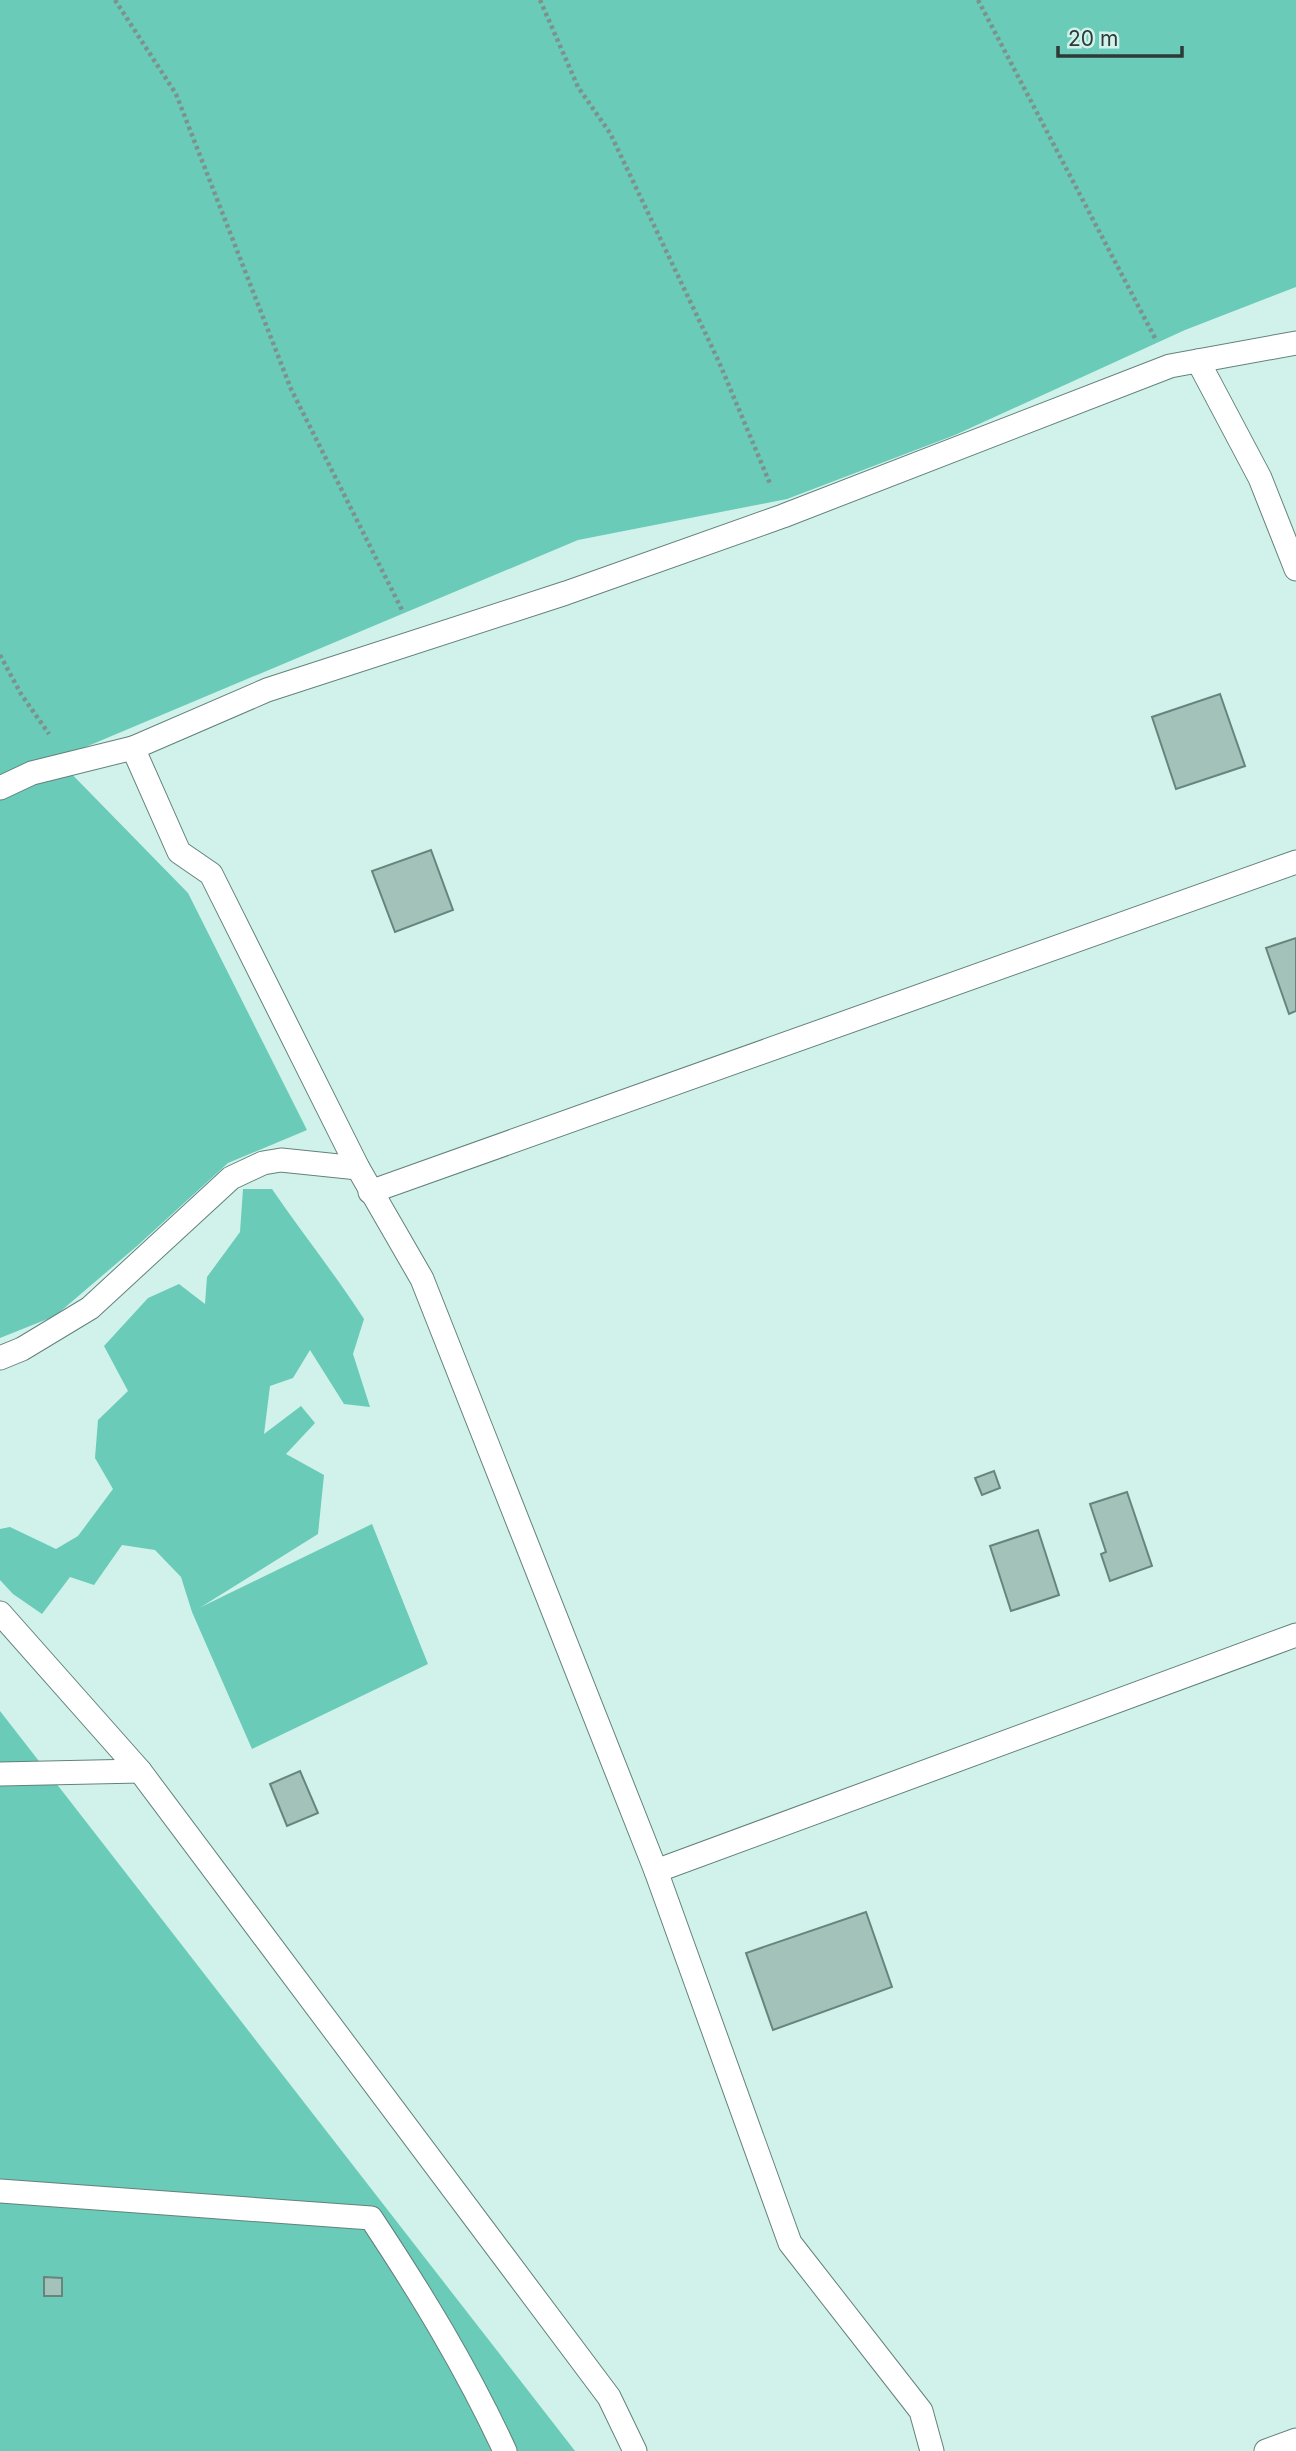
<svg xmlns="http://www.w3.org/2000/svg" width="1296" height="2451" viewBox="0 0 1296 2451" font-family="Inter,sans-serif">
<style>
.green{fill:#69cbb8}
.building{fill:#a2c2ba;stroke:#66857d;stroke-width:2}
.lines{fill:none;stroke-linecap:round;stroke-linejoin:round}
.service-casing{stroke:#63827b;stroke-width:25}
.path{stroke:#7b928d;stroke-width:4.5;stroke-dasharray:3.5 3.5;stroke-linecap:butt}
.service{stroke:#fff;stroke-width:23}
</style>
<rect width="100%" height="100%" fill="#d0f2ea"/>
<g class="green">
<path d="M 0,0 L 1296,0 L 1296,287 L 1185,330 L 955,435 L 787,499 L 578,540 L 57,759 L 188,893 L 307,1130 L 228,1163 L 137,1246 L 55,1316 L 0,1338 Z"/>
<path d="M 243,1189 L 272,1189 C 302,1233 335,1274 364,1319 L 353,1354 L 370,1407 L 344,1404 L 310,1350 L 293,1378 L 270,1386 L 264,1434 L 301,1406 L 315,1423 L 286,1454 L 324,1475 L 318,1534 L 201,1607 L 372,1524 L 428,1664 L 252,1749 L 192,1612 L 181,1577 L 155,1550 L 122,1545 L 94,1585 L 70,1577 L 42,1614 L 13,1594 L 0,1580 L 0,1529 L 10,1527 L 56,1549 L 78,1536 L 113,1489 L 95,1458 L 98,1420 L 128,1391 L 104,1346 L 148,1298 L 179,1284 L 205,1304 L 207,1277 L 240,1232 Z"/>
<path d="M 0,1711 L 575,2451 L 0,2451 Z"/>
</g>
<g class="building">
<path d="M 1220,694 L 1245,766 L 1176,789 L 1152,717 Z"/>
<path d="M 431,850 L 453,910 L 395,932 L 372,871 Z"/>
<path d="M 1296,938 L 1296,1011 L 1289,1014 L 1266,948 Z"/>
<path d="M 994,1471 L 1000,1488 L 982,1495 L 975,1478 Z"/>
<path d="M 1127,1492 L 1152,1566 L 1110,1581 L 1101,1554 L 1106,1552 L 1090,1504 Z"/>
<path d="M 1038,1530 L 1059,1595 L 1011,1611 L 990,1546 Z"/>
<path d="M 300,1771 L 318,1813 L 287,1826 L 270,1784 Z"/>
<path d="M 866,1912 L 892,1987 L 773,2030 L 746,1953 Z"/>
<path d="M 44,2277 L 62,2278 L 62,2296 L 44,2296 Z"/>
</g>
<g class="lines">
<g class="service-casing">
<g id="service">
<path d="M 1198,361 L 1260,478 L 1296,569"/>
<path d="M 0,788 L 32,773 L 133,748"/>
<path d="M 370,1192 L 1296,862"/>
<path d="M 0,1358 L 22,1349 L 90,1308 L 231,1178 L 263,1163 L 281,1160 L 358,1168"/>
<path d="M 0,1613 L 140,1771 L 609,2397 L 635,2451"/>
<path d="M 0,1774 L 140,1771"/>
<path d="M 656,1871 L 1296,1635"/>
<path d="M 0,2191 L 371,2218 C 422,2295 466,2367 505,2451"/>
<path d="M 932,2451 L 921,2411 L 790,2243 L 656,1871 L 422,1279 L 358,1168 L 211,874 L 179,852 L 133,748 L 267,690 L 566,593 L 783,516 L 1170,366 L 1296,343"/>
<path d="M 1266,2451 L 1296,2440"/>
</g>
</g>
<g class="path">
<path d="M 115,0 L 176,94 L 291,389 L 403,612"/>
<path d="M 540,0 L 578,87 L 610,133 L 719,362 L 771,486"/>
<path d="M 978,0 L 1155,338"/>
<path d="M 0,655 L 21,694 L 49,734"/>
</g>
<use href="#service" class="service"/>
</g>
<path d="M1058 46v10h124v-10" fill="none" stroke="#2d3a37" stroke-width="3.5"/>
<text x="1068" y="46" font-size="21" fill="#2d3a37" stroke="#d0f2ea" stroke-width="5" paint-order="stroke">20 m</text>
</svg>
